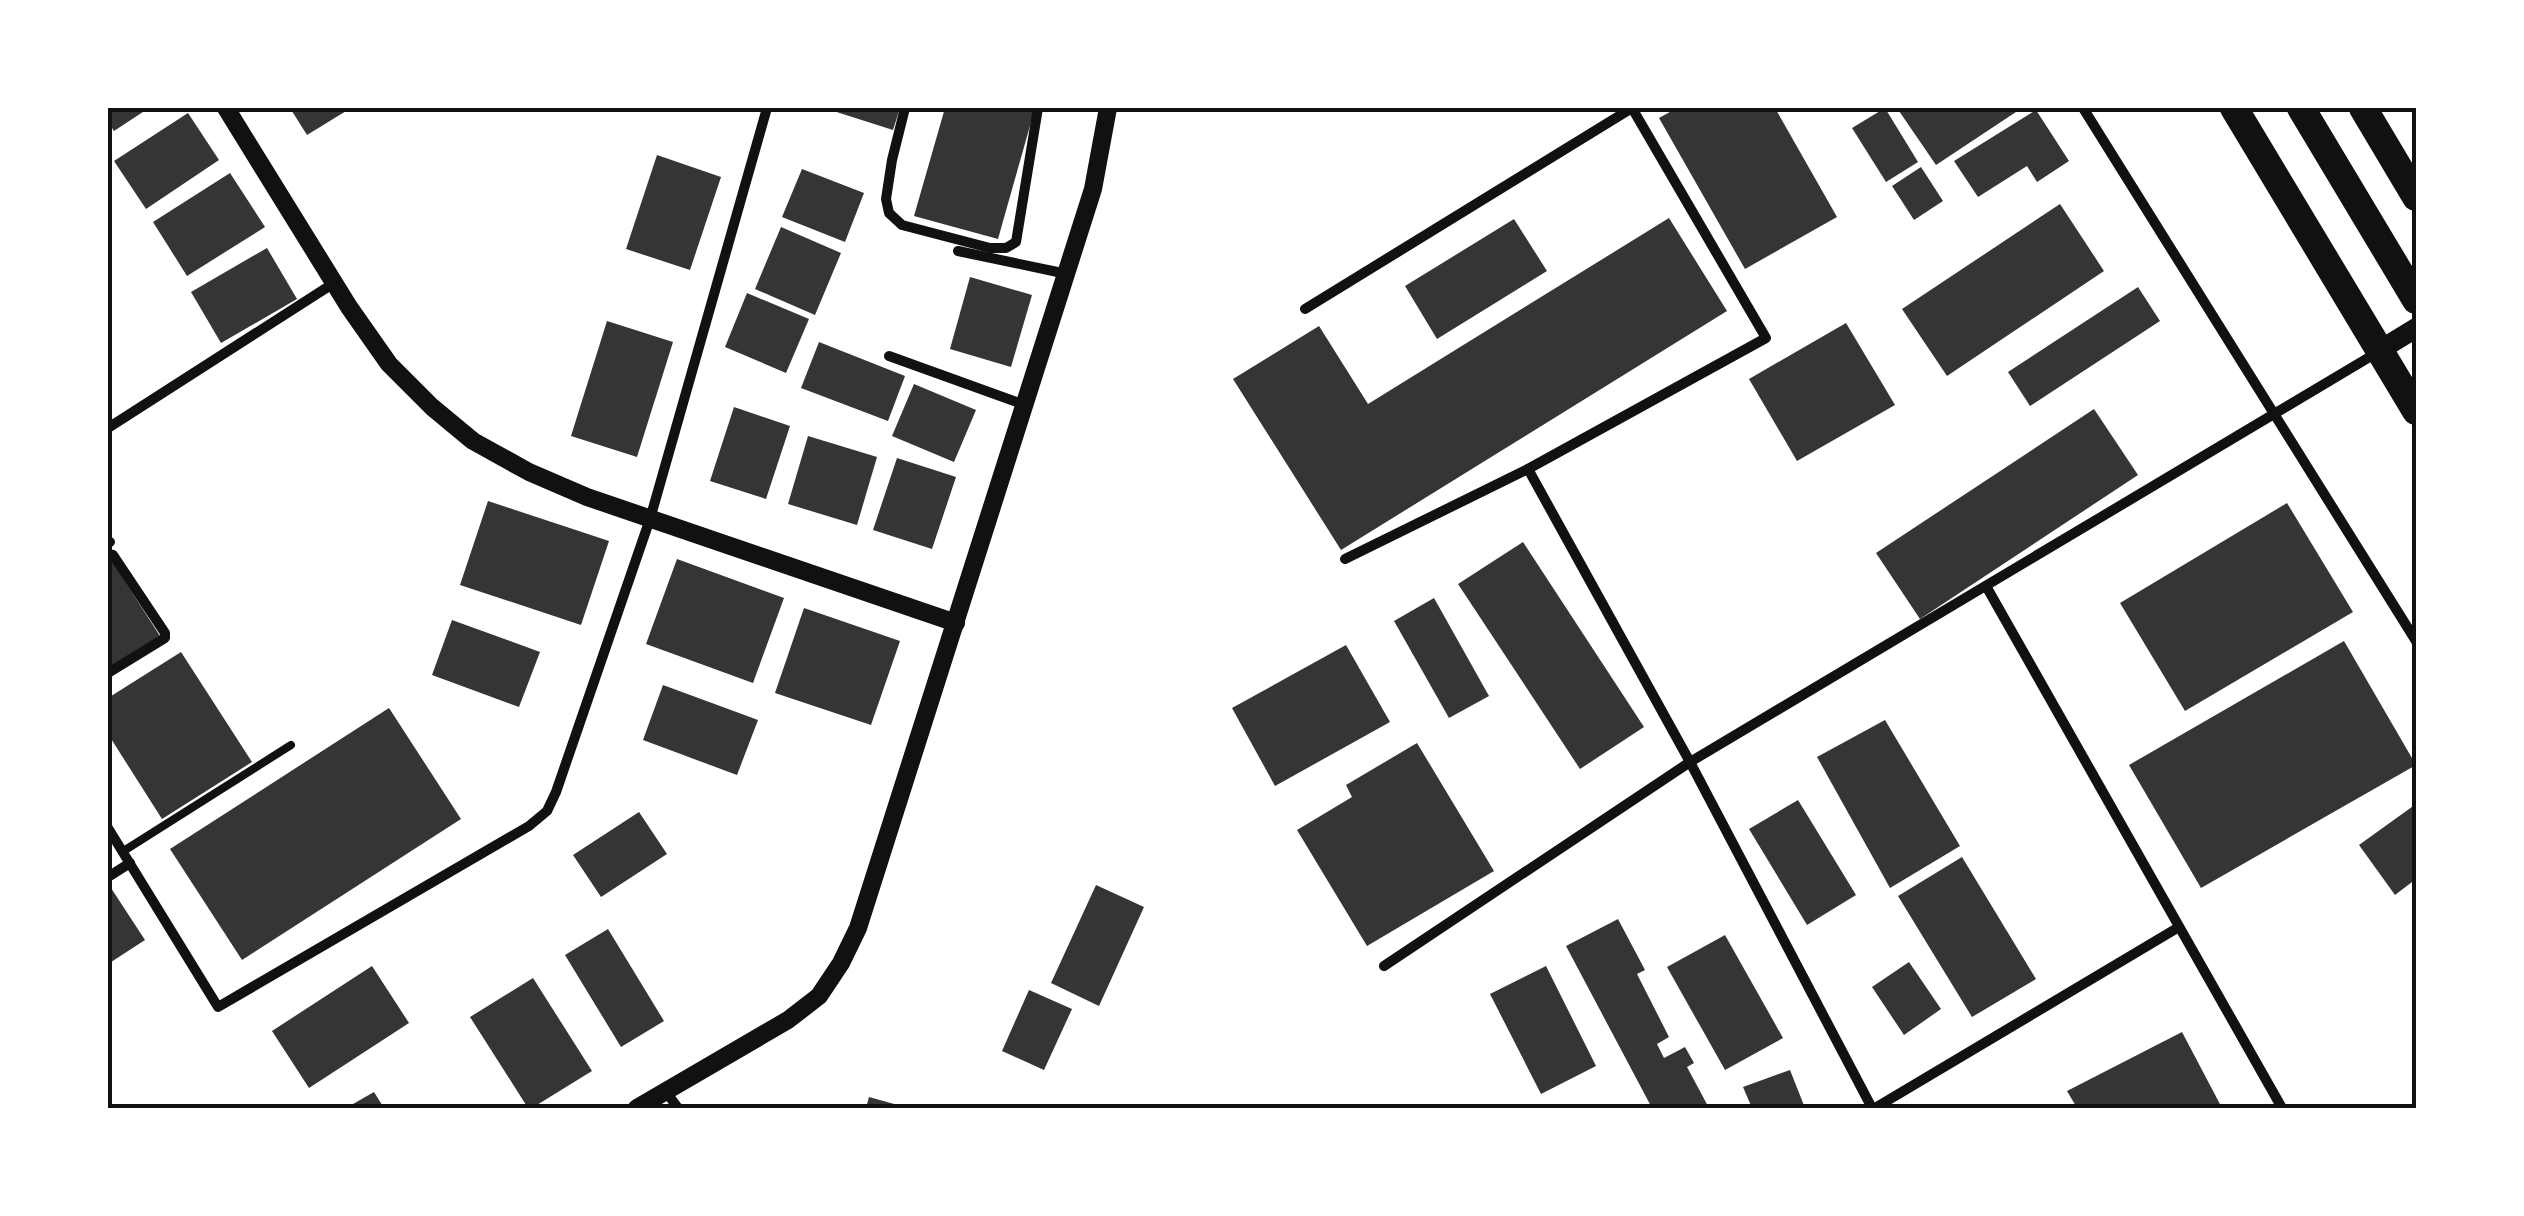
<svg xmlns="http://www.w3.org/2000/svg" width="2524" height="1216" viewBox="0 0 2524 1216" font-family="'Alegreya Sans',sans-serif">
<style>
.building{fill:#353535}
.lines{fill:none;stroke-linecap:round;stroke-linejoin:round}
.service{stroke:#111;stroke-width:8}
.minor{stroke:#111;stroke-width:10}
.tertiary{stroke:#111;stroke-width:18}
.secondary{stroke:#111;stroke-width:20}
.motorway{stroke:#111;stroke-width:28}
.neatline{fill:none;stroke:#111;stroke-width:4}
</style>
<rect width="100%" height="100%" fill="#fff"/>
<g class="building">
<path d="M 108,108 L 149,108 L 114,131 L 108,122 Z"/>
<path d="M 290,108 L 351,108 L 307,135 Z"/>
<path d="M 824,108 L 900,108 L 893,130 Z"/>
<path d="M 945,108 L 1035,108 L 998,239 L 914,216 Z"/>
<path d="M 1677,108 L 1775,108 L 1837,217 L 1745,269 L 1659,118 Z"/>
<path d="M 1885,108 L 1918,162 L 1886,182 L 1852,128 Z"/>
<path d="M 1905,108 L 2022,108 L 1936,165 L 1899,111 Z"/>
<path d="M 2036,110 L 2069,161 L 2037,182 L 2027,166 L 1978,197 L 1954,161 Z"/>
<path d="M 188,113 L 219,160 L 146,209 L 114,161 Z"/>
<path d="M 657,155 L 721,177 L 690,270 L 626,249 Z"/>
<path d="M 1921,167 L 1943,201 L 1914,220 L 1892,186 Z"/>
<path d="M 802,169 L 864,193 L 845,242 L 782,217 Z"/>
<path d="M 230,173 L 265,227 L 187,276 L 153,222 Z"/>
<path d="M 2060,204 L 2104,271 L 1947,376 L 1902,309 Z"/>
<path d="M 1669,218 L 1727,311 L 1341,550 L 1233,379 L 1319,326 L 1368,404 Z"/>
<path d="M 1514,219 L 1547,271 L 1437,339 L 1405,286 Z"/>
<path d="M 781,227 L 841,253 L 815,315 L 755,289 Z"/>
<path d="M 267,248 L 297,299 L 221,343 L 191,292 Z"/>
<path d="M 970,277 L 1032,295 L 1011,367 L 950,349 Z"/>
<path d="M 2138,287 L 2160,321 L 2030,406 L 2008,372 Z"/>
<path d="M 747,293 L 809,319 L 786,373 L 725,347 Z"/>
<path d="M 607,321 L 673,342 L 637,457 L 571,436 Z"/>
<path d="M 1846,323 L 1895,405 L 1797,461 L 1749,379 Z"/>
<path d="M 819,342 L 905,376 L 888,421 L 801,388 Z"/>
<path d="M 914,384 L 976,410 L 954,462 L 892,436 Z"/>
<path d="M 734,407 L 790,426 L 766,499 L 710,481 Z"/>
<path d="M 2094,409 L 2138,475 L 1920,619 L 1876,553 Z"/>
<path d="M 808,436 L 877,457 L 857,525 L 788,504 Z"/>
<path d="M 897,458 L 956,477 L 932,549 L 873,530 Z"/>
<path d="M 488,501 L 609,541 L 581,625 L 460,585 Z"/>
<path d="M 2287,503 L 2353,612 L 2185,711 L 2120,603 Z"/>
<path d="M 1523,542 L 1644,727 L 1580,769 L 1458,584 Z"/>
<path d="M 108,555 L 160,636 L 108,668 Z"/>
<path d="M 677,559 L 784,598 L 753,683 L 646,644 Z"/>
<path d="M 1434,598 L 1489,696 L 1449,718 L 1394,621 Z"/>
<path d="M 804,608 L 900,641 L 871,725 L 775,693 Z"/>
<path d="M 452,620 L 540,652 L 519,707 L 432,675 Z"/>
<path d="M 2344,641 L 2416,765 L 2201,888 L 2129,765 Z"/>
<path d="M 1346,645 L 1390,722 L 1275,786 L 1232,708 Z"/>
<path d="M 181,652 L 252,762 L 162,819 L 108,734 L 108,698 Z"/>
<path d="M 663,685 L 758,720 L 737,775 L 643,740 Z"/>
<path d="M 389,708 L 461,819 L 242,960 L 170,849 Z"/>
<path d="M 1885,720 L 1960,846 L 1890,888 L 1817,757 Z"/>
<path d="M 1417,743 L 1494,871 L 1367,946 L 1297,830 L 1352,797 L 1346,785 Z"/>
<path d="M 1798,800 L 1856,895 L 1807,925 L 1749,829 Z"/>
<path d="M 2416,804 L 2416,879 L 2395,895 L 2359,845 Z"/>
<path d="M 639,812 L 667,854 L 601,897 L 573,855 Z"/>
<path d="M 1962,857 L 2036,979 L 1972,1017 L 1898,896 Z"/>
<path d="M 1096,885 L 1144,907 L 1099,1006 L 1051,983 Z"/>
<path d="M 111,888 L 145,940 L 108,964 L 108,890 Z"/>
<path d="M 1618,919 L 1645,970 L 1637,974 L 1669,1037 L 1657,1044 L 1664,1058 L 1685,1047 L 1694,1063 L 1687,1067 L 1709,1108 L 1652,1108 L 1566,946 Z"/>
<path d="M 608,929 L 664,1021 L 621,1047 L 565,955 Z"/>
<path d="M 1725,935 L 1783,1038 L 1725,1070 L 1667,967 Z"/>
<path d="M 1909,962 L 1941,1009 L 1904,1035 L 1872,987 Z"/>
<path d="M 372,966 L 409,1023 L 309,1088 L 272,1031 Z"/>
<path d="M 1546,966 L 1596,1066 L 1541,1094 L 1490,994 Z"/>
<path d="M 533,978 L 592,1071 L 532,1108 L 528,1108 L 470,1017 Z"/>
<path d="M 1029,990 L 1072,1009 L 1044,1070 L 1002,1051 Z"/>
<path d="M 2182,1032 L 2222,1108 L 2077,1108 L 2067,1091 Z"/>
<path d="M 1790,1070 L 1805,1108 L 1752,1108 L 1743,1087 Z"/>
<path d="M 374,1092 L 384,1108 L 346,1108 Z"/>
<path d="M 869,1097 L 905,1107 L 905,1108 L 866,1108 Z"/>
</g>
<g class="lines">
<path class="service" d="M 122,852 L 291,745"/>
<g class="minor">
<path d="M 905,108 L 892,160 L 886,199 L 889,213 L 902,225 L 990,248 L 1006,248 L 1016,242 L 1038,108"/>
<path d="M 2083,108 L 2416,641"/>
<path d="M 958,251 L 1067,274"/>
<path d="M 1305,309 L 1632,108 L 1766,338 L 1528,469 L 1690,762 L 1872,1108"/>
<path d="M 889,356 L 1025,405"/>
<path d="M 108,428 L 334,283"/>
<path d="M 108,543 L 110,542"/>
<path d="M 108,554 L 113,555 L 165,633 L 165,638 L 108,673"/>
<path d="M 1345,559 L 1528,469"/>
<path d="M 1986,586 L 2282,1108"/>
<path d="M 108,828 L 218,1007 L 529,826 L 547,811 L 556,792 L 650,519 L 767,108"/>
<path d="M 108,877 L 130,863"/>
<path d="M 1384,966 L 1690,762 L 2378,352"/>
<path d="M 666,1092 L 678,1108"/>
<path d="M 1875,1108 L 2179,927"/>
</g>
<g class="tertiary">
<path d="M 226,108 L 349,307 L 389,364 L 432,407 L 473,441 L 529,472 L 587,497 L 956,623"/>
<path d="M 637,1108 L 788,1020 L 819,996 L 841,963 L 858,928 L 1093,189 L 1108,108"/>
</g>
<path class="secondary" d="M 2380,350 L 2416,328"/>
<g class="motorway">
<path d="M 2234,108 L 2416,411"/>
<path d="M 2301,108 L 2416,300"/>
<path d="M 2363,108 L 2416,197"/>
</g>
</g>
<rect width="2524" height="1216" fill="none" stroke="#ffffff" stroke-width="220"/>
<rect x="110" y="110" width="2304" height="996" class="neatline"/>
</svg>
